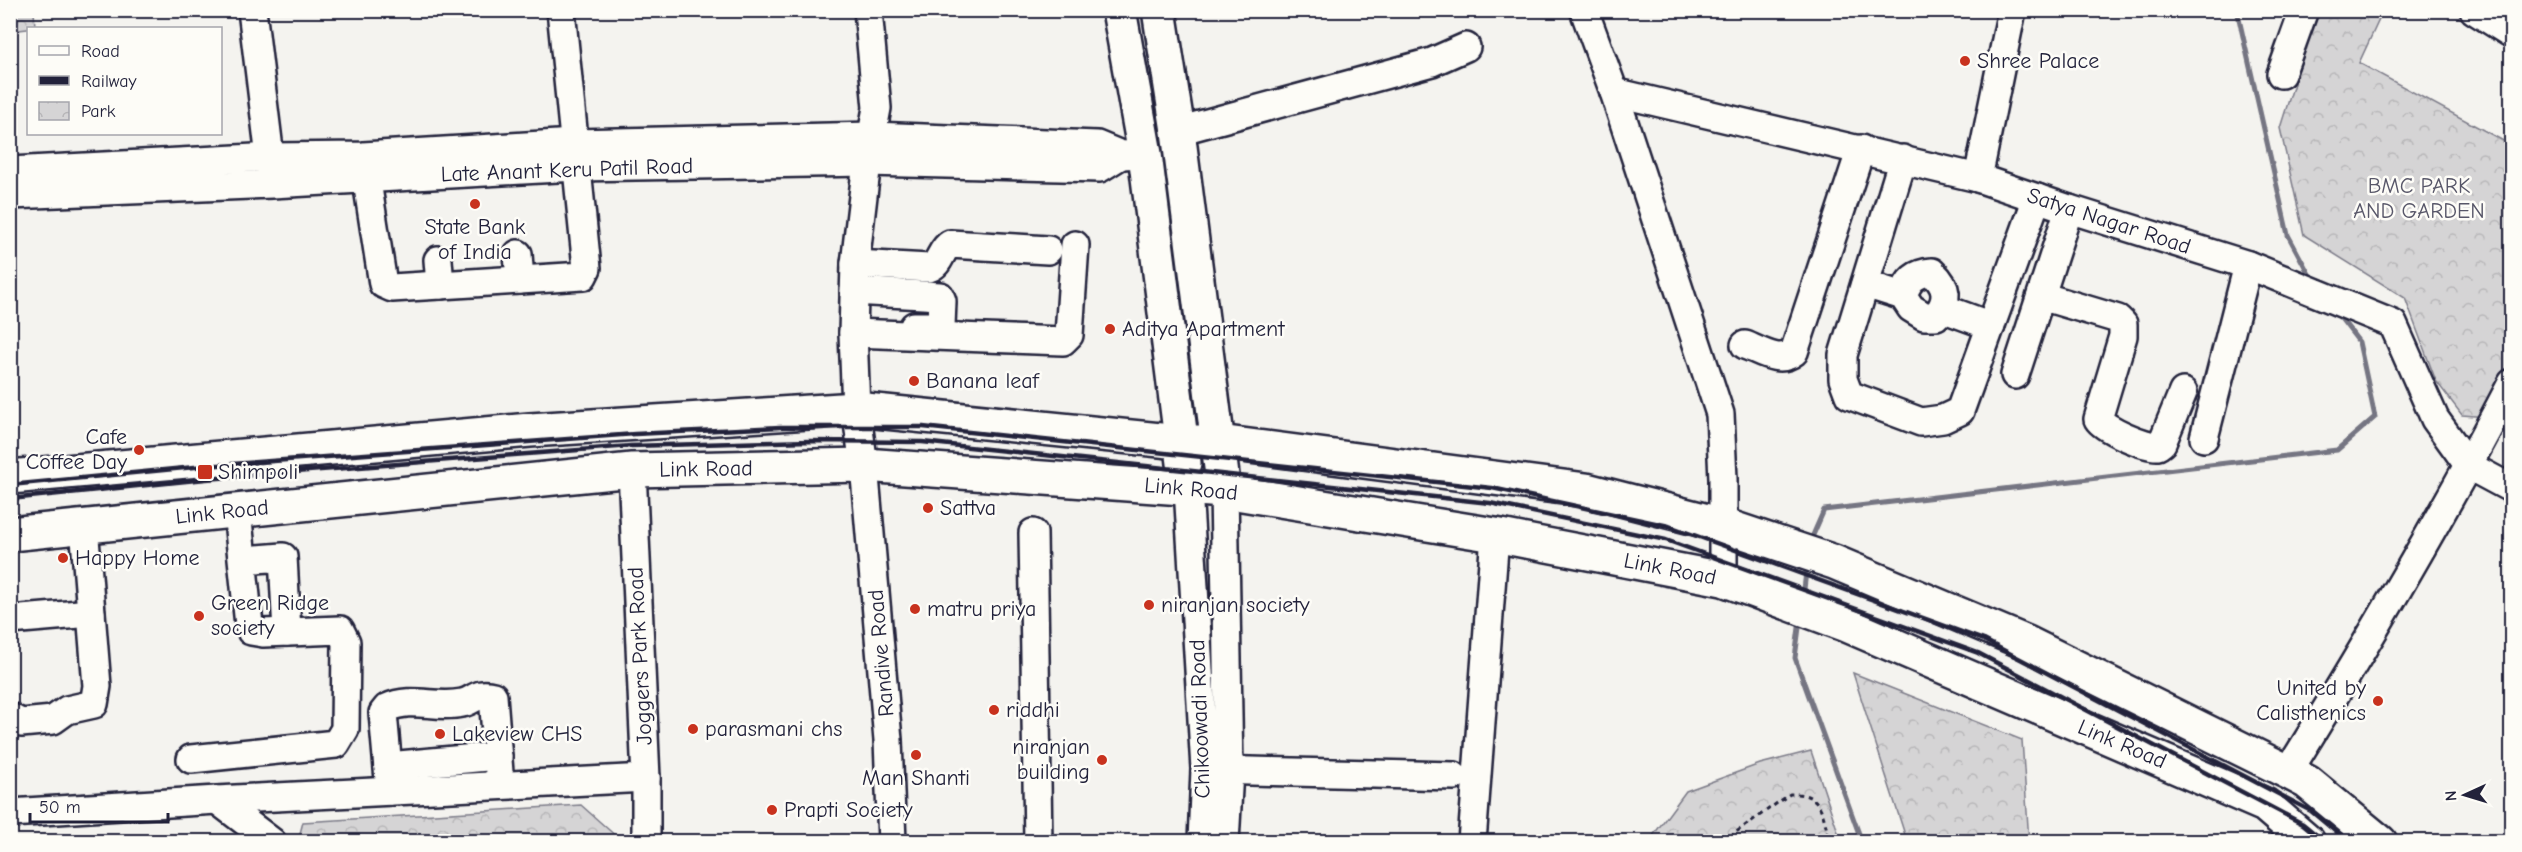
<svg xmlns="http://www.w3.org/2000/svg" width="2522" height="852" viewBox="0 0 2522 852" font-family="'Comic Neue',sans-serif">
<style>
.park{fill:url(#park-crowns);stroke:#7c7b88;stroke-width:1.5}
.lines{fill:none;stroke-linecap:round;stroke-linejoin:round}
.stream{stroke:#757582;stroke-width:5}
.minor-casing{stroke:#22223b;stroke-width:32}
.major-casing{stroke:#22223b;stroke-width:38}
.path{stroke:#22223b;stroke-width:3;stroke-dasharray:4.5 4.5;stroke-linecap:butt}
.minor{stroke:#fdfcf7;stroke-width:27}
.major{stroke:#fdfcf7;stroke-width:33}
.rail{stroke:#22223b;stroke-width:4.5}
.poi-dot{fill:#c8321e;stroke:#fdfcf7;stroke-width:2}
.labels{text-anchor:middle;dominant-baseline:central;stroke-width:5;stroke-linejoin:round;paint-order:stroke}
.poi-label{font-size:22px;fill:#22223b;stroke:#fdfcf7;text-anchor:start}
.street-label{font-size:22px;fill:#22223b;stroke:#fdfcf7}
.park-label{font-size:22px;fill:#585769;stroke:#fdfcf7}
</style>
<defs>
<pattern id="park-crowns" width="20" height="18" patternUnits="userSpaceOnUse" patternTransform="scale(1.5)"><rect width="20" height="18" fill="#d5d4d5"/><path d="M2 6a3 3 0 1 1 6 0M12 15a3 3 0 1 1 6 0" fill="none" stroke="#b7b6b8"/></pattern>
</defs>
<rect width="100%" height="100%" fill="#f4f3ef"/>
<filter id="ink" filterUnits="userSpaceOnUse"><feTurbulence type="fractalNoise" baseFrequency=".0167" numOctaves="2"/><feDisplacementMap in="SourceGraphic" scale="12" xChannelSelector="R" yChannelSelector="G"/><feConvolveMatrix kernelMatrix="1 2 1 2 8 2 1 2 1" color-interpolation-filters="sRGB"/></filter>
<g filter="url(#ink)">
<g class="park">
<path d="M 11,10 L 34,11 L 35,28 L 11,31 Z"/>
<path d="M 2317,11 L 2383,11 L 2359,63 L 2511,145 L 2511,372 L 2488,417 L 2462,415 L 2436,381 L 2405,298 L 2304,235 L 2280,128 Z"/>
<path d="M 1853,673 L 2022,740 L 2029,841 L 1907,841 Z"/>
<path d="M 1811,751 L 1841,841 L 1649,841 L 1686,791 L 1760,764 Z"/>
<path d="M 581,805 L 618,838 L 618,841 L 298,841 L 303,822 Z"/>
</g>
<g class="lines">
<g class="stream">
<path d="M 2237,10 L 2288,235 L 2310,276"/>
<path d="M 1810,542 L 1824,510 L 2337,450 L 2375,417 L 2359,342 L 2336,312"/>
<path d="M 1803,598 L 1807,563"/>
<path d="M 1800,620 L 1795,658 L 1862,842"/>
</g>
<g class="minor-casing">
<g id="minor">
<path d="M 252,10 L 272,174"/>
<path d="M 868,10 L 877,108 L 867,162 L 855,264 L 853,333 L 856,409 L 864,465 L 888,740 L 892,842"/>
<path d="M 1584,10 L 1614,92 L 1720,414 L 1723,479 L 1723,579"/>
<path d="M 2474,10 L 2512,34"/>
<path d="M 2281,74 L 2304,10"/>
<path d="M 1614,92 L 1978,178 L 2069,209 L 2248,265 L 2393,324 L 2435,419 L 2469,466 L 2512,489"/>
<path d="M 1178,131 L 1432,62 L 1466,47"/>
<path d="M 1903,159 L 1843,355 L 1843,379 L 1849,395 L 1921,422 L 1943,419 L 1960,411 L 2037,198"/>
<path d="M 364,162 L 383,284 L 392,288 L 583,276 L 587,268 L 561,10"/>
<path d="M 10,171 L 271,157 L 363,156 L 574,143 L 873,136 L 1097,145 L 1121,155 L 1145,154"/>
<path d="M 1978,178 L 2012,10"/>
<path d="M 10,195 L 272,184 L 576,167 L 867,162 L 1100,168 L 1121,155"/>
<path d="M 518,254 L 520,280"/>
<path d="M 438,260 L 440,285"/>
<path d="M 855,264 L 929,268 C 941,264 940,250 950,244 L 1048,250"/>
<path d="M 1865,284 L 1903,296 L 1911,308 L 1924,316 L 1936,316 C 1950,299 1947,286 1932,272 C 1915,273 1908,280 1903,296"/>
<path d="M 854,291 L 940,296 L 942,301 L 941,326 L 914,326"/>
<path d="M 2041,296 L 2118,319 L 2123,324 L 2123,336 L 2098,419 C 2104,429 2146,447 2158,446 L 2162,443 L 2183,392"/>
<path d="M 1942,308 L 1991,326"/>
<path d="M 853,333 L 1063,341 L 1069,335 L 1075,245"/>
<path d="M 1745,345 C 1761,351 1779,364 1794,352 L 1861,149"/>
<path d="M 2015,375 L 2069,209"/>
<path d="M 2204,438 L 2248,265"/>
<path d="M 632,470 L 646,778 L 646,842"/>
<path d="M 1188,488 L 1205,769 L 1202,842"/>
<path d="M 1224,491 L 1229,771 L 1225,842"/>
<path d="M 1033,533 L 1038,842"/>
<path d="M 243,560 L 283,557 L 287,632"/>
<path d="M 10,620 L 91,613"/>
<path d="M 10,717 L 21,723 L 53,720 L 67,710 L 94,704 L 97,686 L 84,526"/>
<path d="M 191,759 L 336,744 L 345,729 L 346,642 L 340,630 L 263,633 L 251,631 L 249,625 L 237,511"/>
<path d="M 388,766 L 498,756"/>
<path d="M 1212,770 L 1454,776"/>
<path d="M 2288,772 C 2367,644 2443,516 2512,383"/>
<path d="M 390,791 L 383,713 L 387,708 C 412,696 436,709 462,703 C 474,701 477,691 493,696 L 500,785"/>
<path d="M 217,800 L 272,842"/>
<path d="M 10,813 L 217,800 L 646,778"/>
<path d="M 1472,842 L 1495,535"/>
</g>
</g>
<g class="major-casing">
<g id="major">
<path d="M 1119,10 L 1145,154 L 1184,463"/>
<path d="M 1159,10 L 1178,131 L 1224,491"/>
<path d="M 10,477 L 530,430 L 856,409 L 1180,442 L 1219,442 L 1586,490 L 1723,525 L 1834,562 L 2027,643 L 2288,772 L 2307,782 L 2380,842"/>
<path d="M 10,534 L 632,470 L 864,465 L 1224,491 L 1495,535 L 1723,579 L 1847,625 L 2265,805 L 2308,842"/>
</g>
</g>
<path class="path" d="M 1722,842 L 1790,794 C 1824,792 1822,815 1830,842"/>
<use href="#minor" class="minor"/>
<use href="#major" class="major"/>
<g class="rail">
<path d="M 10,485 L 205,466 L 635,434 L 780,427 L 923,427 L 1492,488 L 1669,526 L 1984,640 L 2311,811 L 2348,842"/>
<path d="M 10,499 L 206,479 L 631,446 L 810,441 L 922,442 L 1490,503 L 1666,540 L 1978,653 L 2303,824 L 2325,842"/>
</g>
</g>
</g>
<g class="poi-dot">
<circle cx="1965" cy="61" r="6"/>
<circle cx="475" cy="204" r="6"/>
<circle cx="1110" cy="329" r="6"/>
<circle cx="914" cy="381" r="6"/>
<circle cx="139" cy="450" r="6"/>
<rect x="197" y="464" width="16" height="16" rx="3"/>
<circle cx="928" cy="508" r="6"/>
<circle cx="63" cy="558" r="6"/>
<circle cx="1149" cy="605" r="6"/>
<circle cx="915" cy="609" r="6"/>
<circle cx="199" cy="616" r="6"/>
<circle cx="2378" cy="701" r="6"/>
<circle cx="994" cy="710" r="6"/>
<circle cx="693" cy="729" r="6"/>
<circle cx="440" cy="734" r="6"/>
<circle cx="916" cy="755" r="6"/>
<circle cx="1102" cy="760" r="6"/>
<circle cx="772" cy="810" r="6"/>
</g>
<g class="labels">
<g class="poi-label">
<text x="1977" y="61">Shree Palace</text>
<text x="475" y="227" text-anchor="middle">State Bank<tspan x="475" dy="25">of India</tspan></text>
<text x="1122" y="329">Aditya Apartment</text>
<text x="926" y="381">Banana leaf</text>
<text x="127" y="437" text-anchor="end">Cafe<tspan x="127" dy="25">Coffee Day</tspan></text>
<text x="218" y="472">Shimpoli</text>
<text x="940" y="508">Sattva</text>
<text x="75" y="558">Happy Home</text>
<text x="211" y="603">Green Ridge<tspan x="211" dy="25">society</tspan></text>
<text x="1161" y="605">niranjan society</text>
<text x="927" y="609">matru priya</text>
<text x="2366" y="688" text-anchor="end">United by<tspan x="2366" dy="25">Calisthenics</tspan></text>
<text x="1006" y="710">riddhi</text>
<text x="705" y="729">parasmani chs</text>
<text x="452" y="734">Lakeview CHS</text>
<text x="1090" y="747" text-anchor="end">niranjan<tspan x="1090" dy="25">building</tspan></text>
<text x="916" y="778" text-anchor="middle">Man Shanti</text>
<text x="784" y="810">Prapti Society</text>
</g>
<g class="street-label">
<text transform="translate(567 170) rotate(-2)">Late Anant Keru Patil Road</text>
<text transform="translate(2109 221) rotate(18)">Satya Nagar Road</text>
<text transform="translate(706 469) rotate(-1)">Link Road</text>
<text transform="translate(1191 489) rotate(5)">Link Road</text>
<text transform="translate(222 512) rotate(-6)">Link Road</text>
<text transform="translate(1670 569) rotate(11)">Link Road</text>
<text transform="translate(881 653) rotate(-95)">Randive Road</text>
<text transform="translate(640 656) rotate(-93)">Joggers Park Road</text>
<text transform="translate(1200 719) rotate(-92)">Chikoowadi Road</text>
<text transform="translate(2122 744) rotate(23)">Link Road</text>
</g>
<g class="park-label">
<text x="2419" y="186">BMC PARK<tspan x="2419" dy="25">AND GARDEN</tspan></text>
</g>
</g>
<rect width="2522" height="852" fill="none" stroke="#fdfcf7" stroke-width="36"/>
<rect x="18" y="18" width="2486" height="816" fill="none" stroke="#22223b" stroke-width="2" filter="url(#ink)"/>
<rect x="27" y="27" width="195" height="108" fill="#fdfcf7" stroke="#a5a5ac" stroke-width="1.5"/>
<rect x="39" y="46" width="30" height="9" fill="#fdfcf7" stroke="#a5a5ac" stroke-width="1.5"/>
<text x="81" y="57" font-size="18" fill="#22223b">Road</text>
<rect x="39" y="76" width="30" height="9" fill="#22223b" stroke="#a5a5ac" stroke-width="1.5"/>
<text x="81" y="87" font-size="18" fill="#22223b">Railway</text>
<rect x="39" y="102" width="30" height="18" fill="url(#park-crowns)" stroke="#a5a5ac" stroke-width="1.5"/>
<text x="81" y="117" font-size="18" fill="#22223b">Park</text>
<g transform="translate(2465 795) rotate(266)" stroke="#fdfcf7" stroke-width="4.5" paint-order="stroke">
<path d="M0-4.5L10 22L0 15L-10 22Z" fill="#22223b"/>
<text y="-9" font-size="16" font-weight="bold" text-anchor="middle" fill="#22223b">N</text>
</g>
<path d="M30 813v9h138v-9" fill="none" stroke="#22223b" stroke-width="3"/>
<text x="39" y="813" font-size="18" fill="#22223b" stroke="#fdfcf7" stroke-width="4.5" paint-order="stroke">50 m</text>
</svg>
